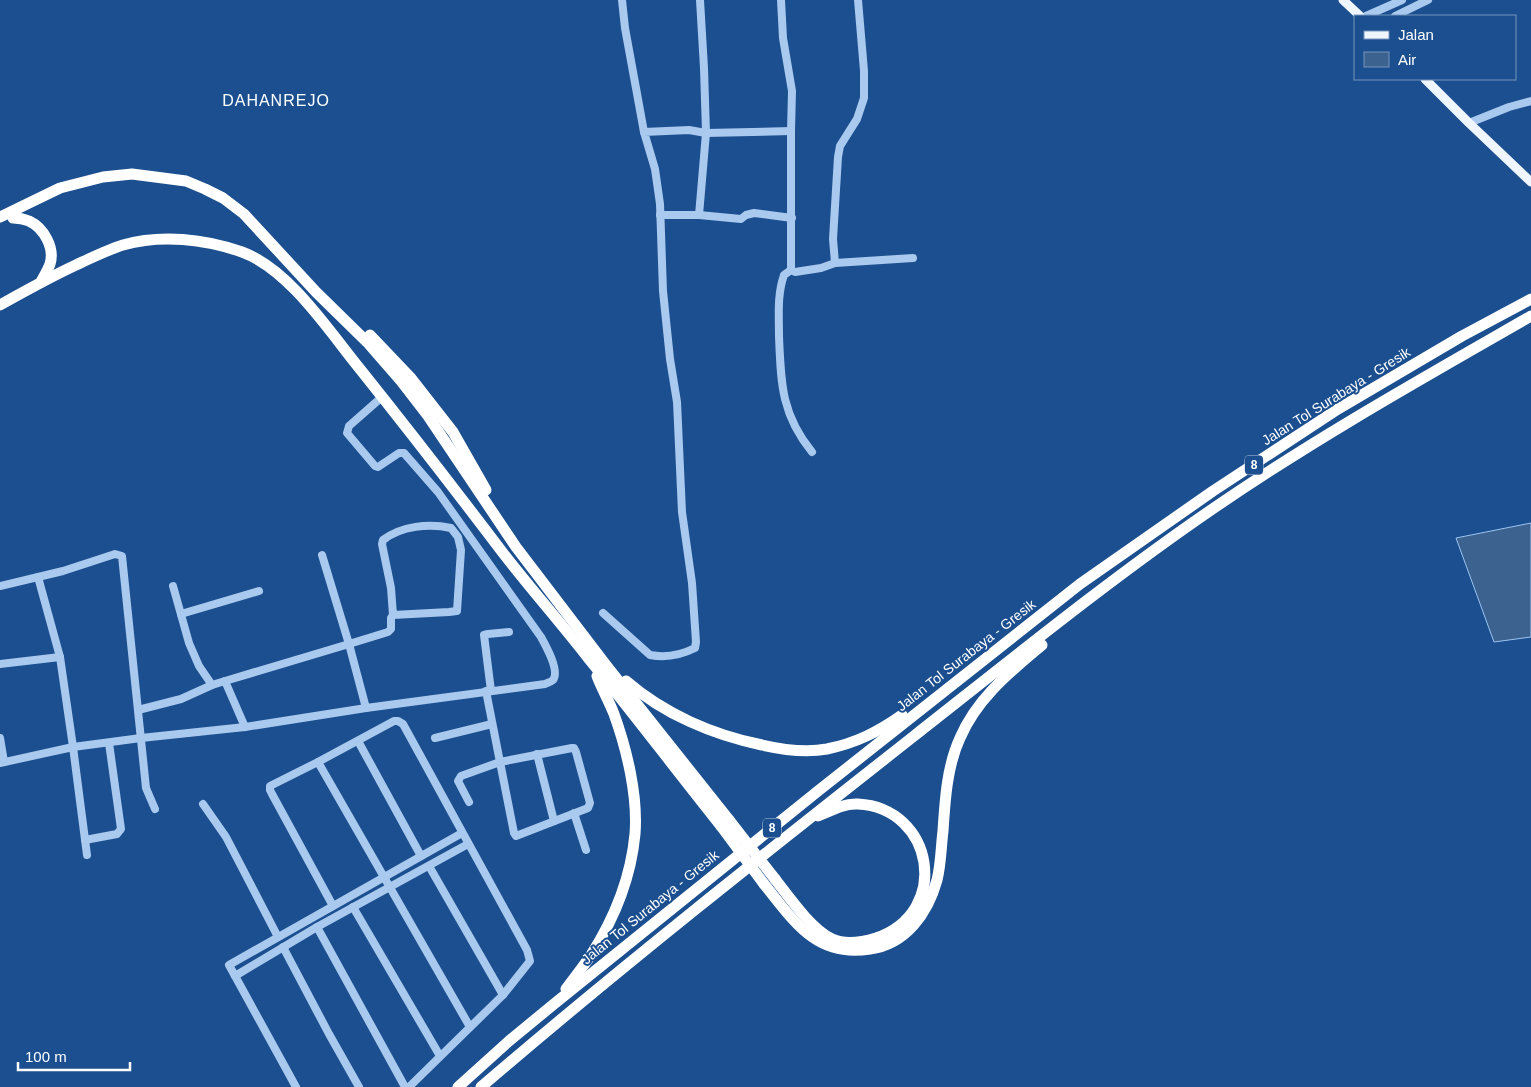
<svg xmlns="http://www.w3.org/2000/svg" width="1531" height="1087" viewBox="0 0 1531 1087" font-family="Arial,sans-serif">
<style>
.water{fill:#3c6290;stroke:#9cc4f0}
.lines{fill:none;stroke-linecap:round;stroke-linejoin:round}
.minor{stroke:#a9c9ee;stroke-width:8}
.major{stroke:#f0f6ff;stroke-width:9}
.highway{stroke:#fff;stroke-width:11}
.highway-bridge{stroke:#fff;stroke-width:11}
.labels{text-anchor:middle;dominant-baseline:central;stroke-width:4;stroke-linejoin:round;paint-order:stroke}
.shield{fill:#1b4f8f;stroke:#bbcadd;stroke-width:1}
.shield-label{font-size:12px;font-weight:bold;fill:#fff}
.street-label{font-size:14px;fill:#fff;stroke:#1b4f8f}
.quarter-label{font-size:16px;letter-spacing:1px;fill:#fff;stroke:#1b4f8f}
</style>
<rect width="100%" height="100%" fill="#1b4f8f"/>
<path class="water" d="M 1531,523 L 1531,637 L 1494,642 L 1456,538 Z"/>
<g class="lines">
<g class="minor">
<path d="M 622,0 L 625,28 L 644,132"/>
<path d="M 781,0 L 783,38 L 792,91 L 791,131 L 791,270 L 795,272 L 821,268 L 835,263 L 913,258"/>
<path d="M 1366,16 L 1402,0"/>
<path d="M 1395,16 L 1428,0"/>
<path d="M 1469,123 L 1509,107 L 1531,101"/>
<path d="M 660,215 L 699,215 L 741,219 L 746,215 L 754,213 L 792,218"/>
<path d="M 699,215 L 706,133 L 704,68 L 700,0"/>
<path d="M 835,263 L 833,239 L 838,157 L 840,146 L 857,119 L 864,98 L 864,71 L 858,0"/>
<path d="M 791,270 L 784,275 C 777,295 779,315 779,336 C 781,383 781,414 812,452"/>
<path d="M 38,577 L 60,657 L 73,747 L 87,855"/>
<path d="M 0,586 L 63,571 L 115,554 L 122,556 L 146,788 L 155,809"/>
<path d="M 173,586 L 189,643 L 199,666 L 212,685 L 225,681 L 245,727"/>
<path d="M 603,613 L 650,655 C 665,658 681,655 695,648 L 696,642 L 692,583 L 682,512 L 677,402 L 670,359 L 663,291 L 660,204 L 655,169 L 644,132 L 689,130 L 706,133 L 791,131"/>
<path d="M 181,614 L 259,591"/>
<path d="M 0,664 L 60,657"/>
<path d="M 225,681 L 349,644 L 322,555"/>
<path d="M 491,691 L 484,635 L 488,634 L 509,632"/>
<path d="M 366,708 L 349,644 L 388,632 L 391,629 L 391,618 L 393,615 L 449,612 L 457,611 L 461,550 L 458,537 L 451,528 C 429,523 401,526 383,540 L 382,544 L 391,588 L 393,615"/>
<path d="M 138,710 L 181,699 L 212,685"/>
<path d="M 0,738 L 4,762"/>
<path d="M 435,738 L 492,724"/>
<path d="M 358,741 L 421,856"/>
<path d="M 537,754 L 554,821"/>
<path d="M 318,762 L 470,1027"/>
<path d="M 0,763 L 73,747 L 141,738 L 245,727 L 366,708 L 545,684 C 547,683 551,682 553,680 C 560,671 546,646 541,637 L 438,492 L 404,453 L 399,453 L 378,467 L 375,466 L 347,433 L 349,426 L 382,397"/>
<path d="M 469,802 L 458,781 L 461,776 L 500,762 L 572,748 L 574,748 L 576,752 L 590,803 L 588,808 L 516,836 L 514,833 L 486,691"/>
<path d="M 203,804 L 226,837 L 278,937"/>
<path d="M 574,813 L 586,850"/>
<path d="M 85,840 L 117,834 L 121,829 L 109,743"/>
<path d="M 429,866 L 503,995"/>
<path d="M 333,906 L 272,794 L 270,790 L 270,786 L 318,762 L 394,721 L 398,721 L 403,724 L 527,950 L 530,961 L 503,995 L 409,1087"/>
<path d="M 353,907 L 440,1056"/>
<path d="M 317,927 L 405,1087"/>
<path d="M 283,947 L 329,1034 L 359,1087"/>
<path d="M 235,976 L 317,927 L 468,844"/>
<path d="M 296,1087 L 229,965 L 462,833"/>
</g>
<g class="major">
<path d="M 1343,0 L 1360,16"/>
<path d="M 1425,79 L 1469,123 L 1531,182"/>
</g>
<g class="highway">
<path d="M 0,217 L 60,188 L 103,177 L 132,174 L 186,181 L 205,189 L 223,198 L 244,214 L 316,292 L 367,342 L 401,381 L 428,416 L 516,547 L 606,665 L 729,820"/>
<path d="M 13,218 C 19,218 24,219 29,221 C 44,228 55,248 50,264 C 48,270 44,276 41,282"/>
<path d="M 0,305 C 25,291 50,277 76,265 C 91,258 107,250 123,245 C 161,234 205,239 242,252 C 289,269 329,331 360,369 C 408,429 456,491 503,553 C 531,589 561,623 589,659 C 634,714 677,771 721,826"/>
<path d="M 370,335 L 410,377 L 453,432 L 486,490"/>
<path d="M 626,681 C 664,714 713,735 762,745 C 784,750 805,753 827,749 C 856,743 878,732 902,715"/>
<path d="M 775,879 C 789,897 811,929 832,939 C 845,945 863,942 876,938 C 952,912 934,808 858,804 C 844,803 830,811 818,816"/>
<path d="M 764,884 C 794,921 816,958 870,949 C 906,944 928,913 937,880 C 941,864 941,847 943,831 C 945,800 947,766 960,738 C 977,698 1010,672 1042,645"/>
<path d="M 566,989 C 574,978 583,967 591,955 C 614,919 631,877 635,834 C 638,796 627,750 614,714 C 609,701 602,689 597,676"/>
<path d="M 458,1087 L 509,1041 L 554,1004 L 818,791 L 1080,584 L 1213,491 L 1338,409 L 1462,336 L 1531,299"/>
<path d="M 481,1087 C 622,966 768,851 914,736 C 1012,659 1109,580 1211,510 C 1314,439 1423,378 1531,316"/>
</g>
<g class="highway-bridge">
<path d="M 729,820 L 775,879"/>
<path d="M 721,826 L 764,884"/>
</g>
</g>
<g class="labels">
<g class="shield">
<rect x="1245" y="455.5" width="18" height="19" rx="4"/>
<rect x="763" y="818.5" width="18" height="19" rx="4"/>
</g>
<g class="shield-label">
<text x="1254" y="465">8</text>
<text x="772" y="828">8</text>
</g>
<g class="street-label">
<text transform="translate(1336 396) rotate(-32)">Jalan Tol Surabaya - Gresik</text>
<text transform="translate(966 655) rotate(-38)">Jalan Tol Surabaya - Gresik</text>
<text transform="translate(650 907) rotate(-39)">Jalan Tol Surabaya - Gresik</text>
</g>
<g class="quarter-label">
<text x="276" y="100">DAHANREJO</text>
</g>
</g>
<rect x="1354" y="15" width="162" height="65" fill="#1b4f8f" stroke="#7695bc"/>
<rect x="1364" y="31" width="25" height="8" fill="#f0f6ff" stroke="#7695bc"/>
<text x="1398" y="40" font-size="15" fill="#ffffff">Jalan</text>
<rect x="1364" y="52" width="25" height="15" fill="#3c6290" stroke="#7695bc"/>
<text x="1398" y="65" font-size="15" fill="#ffffff">Air</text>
<path d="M18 1062v8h112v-8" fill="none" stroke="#ffffff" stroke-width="2.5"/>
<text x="25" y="1062" font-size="15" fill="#ffffff" stroke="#1b4f8f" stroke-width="4" paint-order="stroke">100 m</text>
</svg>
